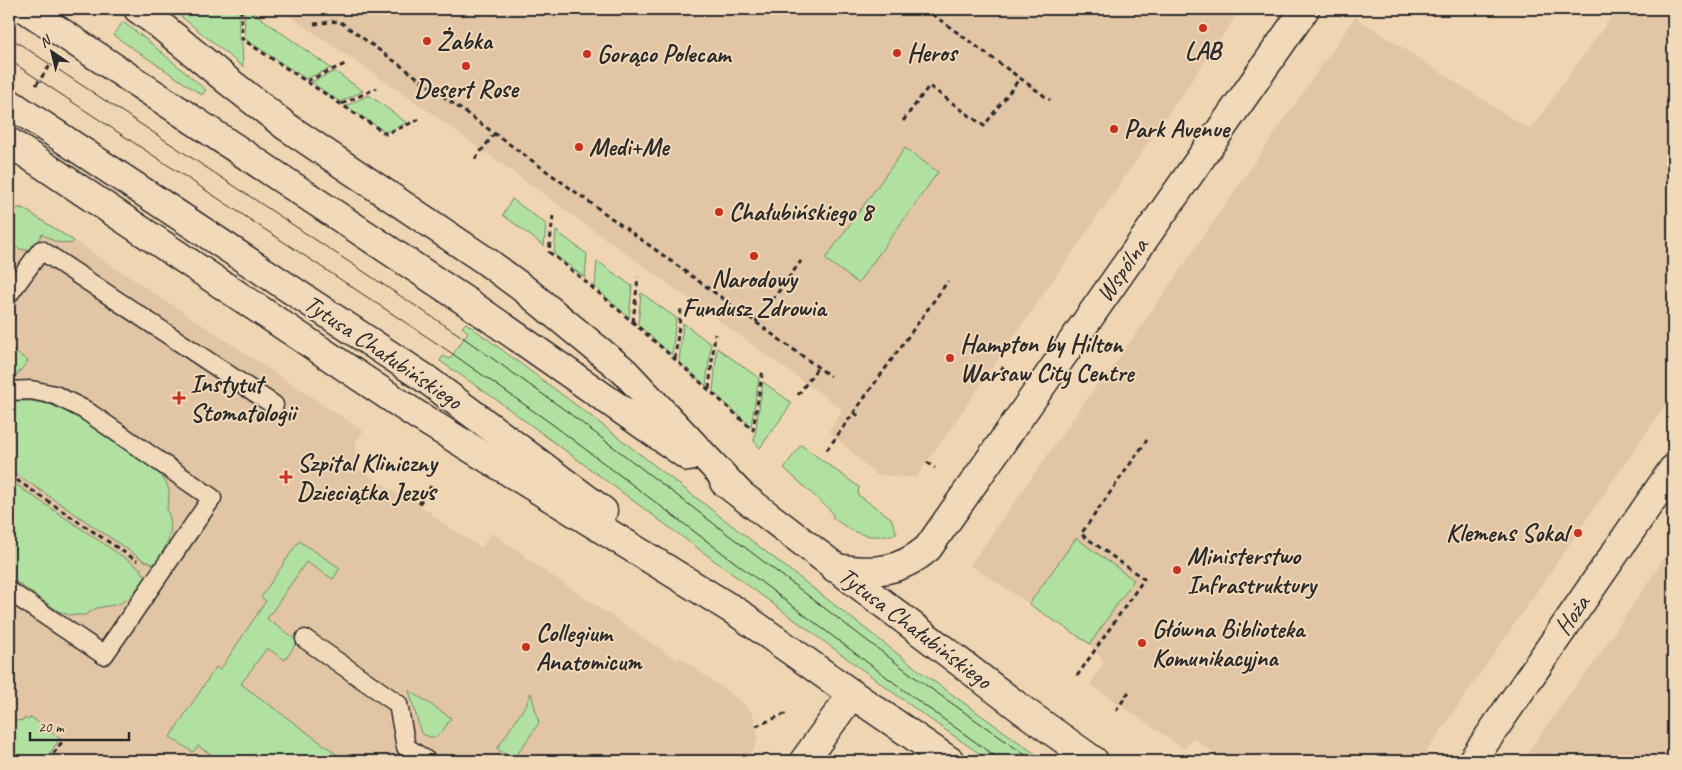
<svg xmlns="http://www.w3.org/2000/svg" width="1682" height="770" viewBox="0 0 1682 770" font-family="Caveat,sans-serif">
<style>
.built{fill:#e2c5a5}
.green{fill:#b1e1a1;stroke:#6e8666}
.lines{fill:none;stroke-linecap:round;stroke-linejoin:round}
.lane-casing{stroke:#2b2b2b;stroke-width:21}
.street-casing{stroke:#2b2b2b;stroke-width:31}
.secondary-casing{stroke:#2b2b2b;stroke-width:31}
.path{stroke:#2b2b2b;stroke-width:3;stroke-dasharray:5 4;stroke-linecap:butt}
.lane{stroke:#f1d9b9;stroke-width:18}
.street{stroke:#f1d9b9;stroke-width:28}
.secondary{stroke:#f1d9b9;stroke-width:28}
.tram{stroke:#2b2b2b;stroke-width:1}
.secondary-bridge-casing{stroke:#2b2b2b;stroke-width:31;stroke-linecap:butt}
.secondary-bridge{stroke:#f1d9b9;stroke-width:28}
.poi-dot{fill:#c8321e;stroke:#f1d9b9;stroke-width:2}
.labels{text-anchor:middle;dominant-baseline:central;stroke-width:4;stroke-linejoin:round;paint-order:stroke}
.poi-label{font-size:25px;font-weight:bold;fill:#2b2b2b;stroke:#f1d9b9;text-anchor:start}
.street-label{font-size:25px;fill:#2b2b2b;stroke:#f1d9b9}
</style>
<rect width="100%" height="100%" fill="#f0d5b3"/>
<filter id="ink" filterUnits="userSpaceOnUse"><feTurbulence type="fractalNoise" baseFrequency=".02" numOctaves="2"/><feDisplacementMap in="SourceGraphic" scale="10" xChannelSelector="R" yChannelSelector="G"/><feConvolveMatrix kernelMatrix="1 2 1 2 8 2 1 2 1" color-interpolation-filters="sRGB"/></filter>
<g filter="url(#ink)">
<g class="built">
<path d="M 279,9 L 1241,9 L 916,478 L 876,475 L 829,431 L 843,410 L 421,106 Z"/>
<path d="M 1617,9 L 1673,9 L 1673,394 L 1420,761 L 1225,761 L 1193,738 L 1184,749 L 1090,684 L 1104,663 L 1090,644 L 970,565 L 1104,375 L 1106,377 L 1355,17 L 1530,130 Z"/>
<path d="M 22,206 L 363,431 L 356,442 L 356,467 L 407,500 L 409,498 L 432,513 L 431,515 L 481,548 L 492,533 L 524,555 L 524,557 L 677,660 L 679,657 L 738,699 L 745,705 L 751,712 L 752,712 L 758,737 L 754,749 L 746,761 L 9,761 L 9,209 Z"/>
<path d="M 1673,545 L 1673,761 L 1522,761 L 1571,692 L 1589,670 Z"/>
</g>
<g class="green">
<path d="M 172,9 L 239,9 L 239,41 L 242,43 L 243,67 Z"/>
<path d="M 244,9 L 248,9 L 331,68 L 306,79 L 245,39 Z"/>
<path d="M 123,22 L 148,41 L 206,90 L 202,95 L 113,35 Z"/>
<path d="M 335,71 L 337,73 L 363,91 L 340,102 L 311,82 Z"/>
<path d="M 369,95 L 407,123 L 386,132 L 346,106 Z"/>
<path d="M 905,148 L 938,172 L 858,283 L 825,259 Z"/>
<path d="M 512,199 L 546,224 L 544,246 L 503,215 Z"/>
<path d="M 21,208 L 27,211 L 74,241 L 71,244 L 56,242 L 42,234 C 30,252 29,254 9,244 L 9,210 Z"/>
<path d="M 556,231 L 587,254 L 585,278 L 554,254 Z"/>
<path d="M 597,261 L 632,286 L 629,318 L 595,287 Z"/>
<path d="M 641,293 L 676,318 L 672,355 L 638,325 Z"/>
<path d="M 466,323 L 592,417 L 925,675 L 1045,761 L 990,761 L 921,713 L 494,398 L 440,361 L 443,356 L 450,359 L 468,332 L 462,327 Z"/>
<path d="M 683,323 L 711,344 L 706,386 L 679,362 Z"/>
<path d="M 9,348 L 28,361 L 12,381 L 9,381 Z"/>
<path d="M 717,348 L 759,378 L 751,426 L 713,392 Z"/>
<path d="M 763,382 L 792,403 L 760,448 L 754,441 Z"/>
<path d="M 9,401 L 32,401 L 54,405 L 74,414 L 155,470 C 163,477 170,485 169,496 C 169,500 167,504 167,508 C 167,511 169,515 170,519 C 173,537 164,551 154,565 L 147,561 L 146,562 L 9,469 Z"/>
<path d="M 801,445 L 859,487 L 858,495 L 891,518 L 897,534 C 866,539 858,536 833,518 L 832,512 L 784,468 Z"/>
<path d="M 9,480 L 141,569 L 140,571 L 147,576 L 130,597 L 119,604 L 97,608 L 85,615 L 70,615 L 58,611 L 9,577 Z"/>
<path d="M 1076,538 L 1134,580 L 1090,644 L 1029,604 Z"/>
<path d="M 299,541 L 340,568 L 333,579 L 306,562 L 267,619 L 298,641 L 285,660 L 267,648 L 241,684 L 346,761 L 240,761 L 232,756 L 229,761 L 222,761 L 198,746 L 193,752 L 170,737 L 216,667 L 220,670 L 266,601 L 261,597 Z"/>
<path d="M 409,690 L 451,718 C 442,731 439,744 421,733 Z"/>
<path d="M 531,693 L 539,723 L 514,759 L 497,749 L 527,703 Z"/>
<path d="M 31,717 L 60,739 L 44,761 L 9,761 L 9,730 L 15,721 L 24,720 L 25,718 L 28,720 Z"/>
</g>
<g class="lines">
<g class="lane-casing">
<g id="lane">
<path d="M 9,294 L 41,250 L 274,405"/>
<path d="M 9,391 L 31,390 L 55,395 L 85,410 L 212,498 L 104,655 L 9,591"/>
<path d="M 305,639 L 398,704 L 406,747 L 427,761"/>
</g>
</g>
<g class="street-casing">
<g id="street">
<path d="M 835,568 C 872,573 898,574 928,548 L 1305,9"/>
<path d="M 804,761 L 852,694"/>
<path d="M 1472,761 L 1673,469"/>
</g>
</g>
<g class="secondary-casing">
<g id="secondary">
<path d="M 138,9 L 160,25 L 228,81 L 287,127 L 486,261 L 524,289 L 624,371 L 739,493"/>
<path d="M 9,142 L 414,413 L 746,618"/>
<path d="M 473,306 L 689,457"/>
<path d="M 426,379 L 603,511"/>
<path d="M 724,482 L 1024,711 L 1094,761"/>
<path d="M 731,608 L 852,694 L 950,761"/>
</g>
</g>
<g class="path">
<path d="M 241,9 L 242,39 L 386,134 L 420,119"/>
<path d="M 925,9 L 1050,100"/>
<path d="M 314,24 L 339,21 L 830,376"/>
<path d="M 307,81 L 345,64"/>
<path d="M 36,85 L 51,64"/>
<path d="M 342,104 L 377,88"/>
<path d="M 903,121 L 929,86 L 984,126 L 1020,78"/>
<path d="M 475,159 L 495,133"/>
<path d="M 553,216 L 549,252 C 619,308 686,369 753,430 L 763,369"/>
<path d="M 633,322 L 638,277"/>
<path d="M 756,322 L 801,261"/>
<path d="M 675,359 L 681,309"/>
<path d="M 1001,367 L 1004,370"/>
<path d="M 709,389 L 715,334"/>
<path d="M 798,395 L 818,367"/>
<path d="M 854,413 L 861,417"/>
<path d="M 827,450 L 948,281"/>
<path d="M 927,462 L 935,468"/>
<path d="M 9,475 L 137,561"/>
<path d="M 419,504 L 431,486"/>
<path d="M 1077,676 L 1144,579 L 1081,534 L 1147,440"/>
<path d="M 1116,711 L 1130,690"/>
<path d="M 756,726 L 787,713"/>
<path d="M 48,761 L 62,742"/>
</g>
<use href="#lane" class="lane"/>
<use href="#street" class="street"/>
<use href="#secondary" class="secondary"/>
<g class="tram">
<path d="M 9,37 L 458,334 L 565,410 L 920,681 L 1034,761"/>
<path d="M 9,60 L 447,350 L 552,424 L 921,703 L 1002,761"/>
</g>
<g class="secondary-bridge-casing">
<g id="secondary-bridge">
<path d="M 26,9 L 473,306"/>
<path d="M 9,103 L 426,379"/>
</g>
</g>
<use href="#secondary-bridge" class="secondary-bridge"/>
</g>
</g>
<g class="poi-dot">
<circle cx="1203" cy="28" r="5"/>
<circle cx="427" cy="41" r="5"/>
<circle cx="897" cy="53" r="5"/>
<circle cx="587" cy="54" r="5"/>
<circle cx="466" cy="66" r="5"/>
<circle cx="1114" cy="129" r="5"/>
<circle cx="579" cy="147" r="5"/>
<circle cx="719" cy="212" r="5"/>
<circle cx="754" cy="256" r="5"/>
<circle cx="950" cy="358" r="5"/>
<path d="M176.5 390.5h5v5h5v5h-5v5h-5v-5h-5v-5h5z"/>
<path d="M283.5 469.5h5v5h5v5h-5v5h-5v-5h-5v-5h5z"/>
<circle cx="1578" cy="533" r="5"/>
<circle cx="1177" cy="570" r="5"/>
<circle cx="1142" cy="643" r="5"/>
<circle cx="526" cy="647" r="5"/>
</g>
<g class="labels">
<g class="poi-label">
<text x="437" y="41">Żabka</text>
<text x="1203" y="51" text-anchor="middle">LAB</text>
<text x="907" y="53">Heros</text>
<text x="597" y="54">Gorąco Polecam</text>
<text x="466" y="89" text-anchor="middle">Desert Rose</text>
<text x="1124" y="129">Park Avenue</text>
<text x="589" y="147">Medi+Me</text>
<text x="729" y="212">Chałubińskiego 8</text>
<text x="754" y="279" text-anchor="middle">Narodowy<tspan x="754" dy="29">Fundusz Zdrowia</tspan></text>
<text x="960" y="344">Hampton by Hilton<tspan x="960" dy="29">Warsaw City Centre</tspan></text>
<text x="190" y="384">Instytut<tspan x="190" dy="29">Stomatologii</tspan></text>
<text x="297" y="463">Szpital Kliniczny<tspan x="297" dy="29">Dzieciątka Jezus</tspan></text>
<text x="1568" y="533" text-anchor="end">Klemens Sokal</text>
<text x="1187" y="556">Ministerstwo<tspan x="1187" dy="29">Infrastruktury</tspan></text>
<text x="1152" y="629">Główna Biblioteka<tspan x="1152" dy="29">Komunikacyjna</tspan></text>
<text x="536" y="633">Collegium<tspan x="536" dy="29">Anatomicum</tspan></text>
</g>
<g class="street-label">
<text transform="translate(1122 270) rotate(-55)">Wspólna</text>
<text transform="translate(383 352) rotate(34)">Tytusa Chałubińskiego</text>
<text transform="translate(1572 615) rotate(-55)">Hoża</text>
<text transform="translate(915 628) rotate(37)">Tytusa Chałubińskiego</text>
</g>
</g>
<rect width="1682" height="770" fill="none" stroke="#f1d9b9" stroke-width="30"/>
<rect x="15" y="15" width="1652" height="740" fill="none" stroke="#2b2b2b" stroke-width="2" filter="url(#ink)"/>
<g transform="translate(52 52) rotate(325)" stroke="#f1d9b9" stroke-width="4" paint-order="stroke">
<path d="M0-4L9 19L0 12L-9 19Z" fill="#2b2b2b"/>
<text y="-8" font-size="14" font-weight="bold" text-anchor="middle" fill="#2b2b2b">N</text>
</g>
<path d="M30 732v8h99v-8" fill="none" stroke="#2b2b2b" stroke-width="2.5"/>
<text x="38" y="732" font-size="15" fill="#2b2b2b" stroke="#f1d9b9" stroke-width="4" paint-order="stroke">20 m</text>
</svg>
